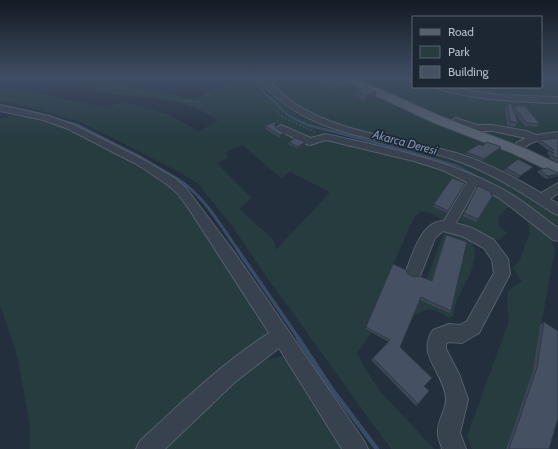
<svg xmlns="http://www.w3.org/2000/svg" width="558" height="449" viewBox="0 0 558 449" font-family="Cabin,sans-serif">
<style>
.green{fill:#263c3f;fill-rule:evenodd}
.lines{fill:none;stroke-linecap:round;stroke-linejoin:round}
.stream-far4{stroke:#394c67;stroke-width:2}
.stream-far3{stroke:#394c67;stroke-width:2.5}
.stream-far2{stroke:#394c67;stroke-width:3}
.stream-far1{stroke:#394c67;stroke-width:3.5}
.stream{stroke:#394c67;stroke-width:4.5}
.minor-casing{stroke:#565f6c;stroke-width:2}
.major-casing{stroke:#414a57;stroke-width:2}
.path{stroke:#44595c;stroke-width:1;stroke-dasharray:2 2;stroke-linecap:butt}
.minor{fill:#38414e;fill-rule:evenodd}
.major{fill:#56606e;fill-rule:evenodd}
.wall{fill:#3b4654}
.shaded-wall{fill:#303945}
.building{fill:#455162;stroke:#303945}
.labels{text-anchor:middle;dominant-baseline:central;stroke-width:3.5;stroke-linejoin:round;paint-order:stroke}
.far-water-label{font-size:12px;font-style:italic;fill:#7c92b1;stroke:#1d2633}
</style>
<rect width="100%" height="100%" fill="#242f3e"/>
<g class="green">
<path d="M 25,77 L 81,77 L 64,83 Z"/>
<path d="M 108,77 L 115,77 L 108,81 L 194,99 L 223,86 L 236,83 L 235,77 L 259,77 L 279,96 L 326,123 L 471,164 L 558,213 L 558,229 C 526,205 494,180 457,165 C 417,149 369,142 327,131 L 314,139 L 309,139 L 276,124 L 274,125 L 296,139 L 298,149 L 305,144 L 311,145 L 324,140 L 429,164 L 467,181 L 465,186 L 450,180 L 433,207 L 449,214 L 444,221 L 431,213 L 421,211 L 414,217 L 365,329 L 371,333 L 357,353 L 366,370 L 380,391 L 434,449 L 391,449 L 266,276 L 233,227 L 198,184 L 181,173 L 80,122 L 25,106 L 0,101 L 0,88 L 38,93 L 107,108 L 122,101 L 167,114 L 199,131 L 218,121 C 191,101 162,99 131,96 C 117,95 102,91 88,88 L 90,85 ZM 242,145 L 281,178 L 290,172 L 330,192 L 276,250 L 274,240 L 239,209 L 252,198 L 217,163 L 228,158 L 226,152 Z"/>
<path d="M 263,77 L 341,77 L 523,156 L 500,175 L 476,163 L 345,127 L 291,104 Z"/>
<path d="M 354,77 L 413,77 L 413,87 L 541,87 L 541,77 L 558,77 L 558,132 L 537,135 L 510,142 L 435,114 Z"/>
<path d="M 14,115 L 21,115 L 60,127 L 115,154 L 169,186 L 184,202 L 273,334 L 143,449 L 30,449 L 30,426 L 17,355 L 0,305 L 0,119 Z"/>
<path d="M 475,183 L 501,195 L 549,236 L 555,249 L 533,370 L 506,449 L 472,449 L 467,436 L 509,321 L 507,301 L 508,291 L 522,281 L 516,273 L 513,267 C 521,261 521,256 524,248 C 525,244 528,240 529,236 C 532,222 521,211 508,207 L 499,216 L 498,224 L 507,233 L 499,240 C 484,238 461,231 458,214 L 476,222 L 490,194 L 476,188 L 474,191 L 472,190 Z"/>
<path d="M 444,232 L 464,233 C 467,236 471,239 472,243 C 482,263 462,285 456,303 C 454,307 454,312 453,316 L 449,318 C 433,308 430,307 413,316 Z"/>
<path d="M 282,356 L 295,367 L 349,449 L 159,449 L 234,378 L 261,361 Z"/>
</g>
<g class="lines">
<g class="stream-far4">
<path d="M 248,77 L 289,116 L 303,123"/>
<path d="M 0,105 L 42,114 L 70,123"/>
</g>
<g class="stream-far3">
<path d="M 67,122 L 78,125 L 139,156 L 178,179"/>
<path d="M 301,122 L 308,125 L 411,152 L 457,166 L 482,179"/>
</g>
<g class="stream-far2">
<path d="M 176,178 C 203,194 220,225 238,250"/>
<path d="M 480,178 L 515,197"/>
</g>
<path class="stream-far1" d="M 237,249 L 299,339"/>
<path class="stream" d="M 298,338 L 331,388 L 377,449"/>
<g class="minor-casing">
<g id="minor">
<path d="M 257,77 L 265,77 C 274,86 283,96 294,103 C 341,134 403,138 456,153 C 486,162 514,177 541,193 L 558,183 L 558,193 L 550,199 L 558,204 L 558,215 L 553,213 C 521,192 489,171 452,159 C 384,136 305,139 257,77 Z"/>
<path d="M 405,77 L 413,77 L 413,80 L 406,79 Z"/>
<path d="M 436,87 L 449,87 L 499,95 L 558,97 L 558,103 C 517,102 477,100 437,89 Z"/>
<path d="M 0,105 L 49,116 L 74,125 L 144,160 L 176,179 L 186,188 L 234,252 L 364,441 L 368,449 L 342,449 L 279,348 L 235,382 L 165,449 L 136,449 L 140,441 C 181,403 222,363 269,333 L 189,209 L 178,194 L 168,185 L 136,164 L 68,129 L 43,120 L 0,111 Z"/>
<path d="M 456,118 L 477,125 L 493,125 L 526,131 L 536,135 L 558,132 L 558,138 C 544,140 530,139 521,152 L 517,153 L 512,150 L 516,143 L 526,138 L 493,131 L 476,131 L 453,123 L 451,121 Z"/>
<path d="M 281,125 L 311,138 L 326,134 C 388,148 450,160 506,191 C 524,201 541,216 558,228 L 558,241 L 553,240 L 498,197 L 476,187 L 456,223 L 472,228 L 494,240 L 508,259 L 510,274 L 479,333 L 462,343 L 449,342 L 446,344 L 446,349 L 459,374 L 468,399 L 460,433 L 466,449 L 442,449 C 441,444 438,439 438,434 C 436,422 447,410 446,398 C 444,372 416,355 433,330 L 449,324 L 460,325 L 467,321 L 494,273 L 492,260 L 484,248 L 462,236 L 443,231 L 435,238 L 420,276 L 414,278 L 408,276 L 406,271 C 413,254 421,221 444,221 L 467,182 L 442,170 L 414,161 L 326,140 L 310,145 L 306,144 L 278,130 L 276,128 Z"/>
</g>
</g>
<g class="major-casing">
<path id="major" d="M 340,77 L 353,77 L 440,116 L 522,147 L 558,164 L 558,175 L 512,153 L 432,122 L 341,79 Z"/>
</g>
<g class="path">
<path d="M 240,77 L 240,84 L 254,90 L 282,117 L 315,132"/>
<path d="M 541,78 L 558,82"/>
<path d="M 99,83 L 177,100 L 199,102 C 210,91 224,86 240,84"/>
</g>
<use href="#minor" class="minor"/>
<use href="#major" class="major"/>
</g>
<g class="wall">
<path d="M 310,77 L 341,77 L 352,83 L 351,86 L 334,91 Z"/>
<path d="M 356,91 L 376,92 L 375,97 L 364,101 L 355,95 Z"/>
<path d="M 508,104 L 513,107 L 513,106 L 540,124 L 537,127 L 525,126 L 514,113 L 518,123 L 515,127 L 507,126 L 505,108 Z"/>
<path d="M 276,124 L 276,127 L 277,129 L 285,135 L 280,138 L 265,129 L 265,126 Z"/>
<path d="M 558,138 L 558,163 L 549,158 L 550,156 L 547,153 L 549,151 L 537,142 L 539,140 Z"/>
<path d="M 289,142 L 305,142 L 305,145 L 298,149 L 288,144 Z"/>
<path d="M 483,146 L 500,150 L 483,161 L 465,154 L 466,152 Z"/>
<path d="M 506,168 L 531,169 L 518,178 L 504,171 Z"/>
<path d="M 539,170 L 557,176 L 546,179 L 537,172 Z"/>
<path d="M 465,183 L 447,213 L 433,207 L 434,204 Z"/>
<path d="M 478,186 L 490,194 L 493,195 L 476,222 L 462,216 Z"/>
<path d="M 446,235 L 451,311 L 449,313 L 420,300 L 400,347 L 424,386 L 418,404 L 416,406 L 371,360 L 389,342 L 365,329 L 393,264 L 409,275 L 431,281 L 445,237 Z"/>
<path d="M 544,322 L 549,449 L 506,449 L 533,370 L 540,325 Z"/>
</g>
<g class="shaded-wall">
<path d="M 352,83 L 351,86 L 334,91 L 334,88 Z"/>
<path d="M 376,92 L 375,97 L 364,101 L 365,96 Z"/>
<path d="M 285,133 L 285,135 L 280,138 L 280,135 Z"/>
<path d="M 305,142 L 305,145 L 298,149 L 298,147 Z"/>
<path d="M 501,147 L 500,150 L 483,161 L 484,159 Z"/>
<path d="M 558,174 L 557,176 L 546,179 L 548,176 Z"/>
</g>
<g class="building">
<path d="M 315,77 L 341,77 L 352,83 L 334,88 Z"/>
<path d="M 365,87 L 376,92 L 365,96 L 356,91 Z"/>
<path d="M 511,103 L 518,123 L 510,121 L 508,104 Z"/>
<path d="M 513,106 L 525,106 L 540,124 L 527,123 Z"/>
<path d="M 274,122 L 276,124 L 274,125 L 277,129 L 285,133 L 280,135 L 265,126 Z"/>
<path d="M 295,138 L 305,142 L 298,147 L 289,142 Z"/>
<path d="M 558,138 L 558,159 L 551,155 L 554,153 L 549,151 L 554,150 L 539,140 Z"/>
<path d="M 487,142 L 501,147 L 484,159 L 466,152 L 479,144 L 483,146 Z"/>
<path d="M 518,159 L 533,167 L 520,176 L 506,168 Z"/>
<path d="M 547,168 L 558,173 L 558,174 L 548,176 L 539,170 Z"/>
<path d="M 452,178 L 465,183 L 448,211 L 434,204 Z"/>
<path d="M 478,186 L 491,192 L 490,194 L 493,195 L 478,219 L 464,213 Z"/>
<path d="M 446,235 L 467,242 L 451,311 L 421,297 L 400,347 L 432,378 L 424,386 L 429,391 L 418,404 L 373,358 L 390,340 L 366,327 L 393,264 L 406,270 L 409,275 L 415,277 L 419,276 L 432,281 Z"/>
<path d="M 544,322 L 558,331 L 558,418 L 549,449 L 509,449 L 537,368 Z"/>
</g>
<linearGradient id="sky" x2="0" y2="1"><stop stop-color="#141a22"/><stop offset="0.55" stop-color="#3f4d63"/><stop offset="1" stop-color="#3f4d63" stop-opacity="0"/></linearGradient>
<rect width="558" height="140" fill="url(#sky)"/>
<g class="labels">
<g class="far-water-label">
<text transform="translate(405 142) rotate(15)">Akarca Deresi</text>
</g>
</g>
<rect x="412" y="16" width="130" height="72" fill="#1d2633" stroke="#59626f"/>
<rect x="420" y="29" width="20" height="6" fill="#56606e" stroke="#59626f"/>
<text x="448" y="36" font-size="12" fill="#b4bcc9">Road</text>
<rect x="420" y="46" width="20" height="12" fill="#263c3f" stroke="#59626f"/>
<text x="448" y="56" font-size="12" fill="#b4bcc9">Park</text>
<rect x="420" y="66" width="20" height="12" fill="#455162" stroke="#59626f"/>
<text x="448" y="76" font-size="12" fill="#b4bcc9">Building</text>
</svg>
